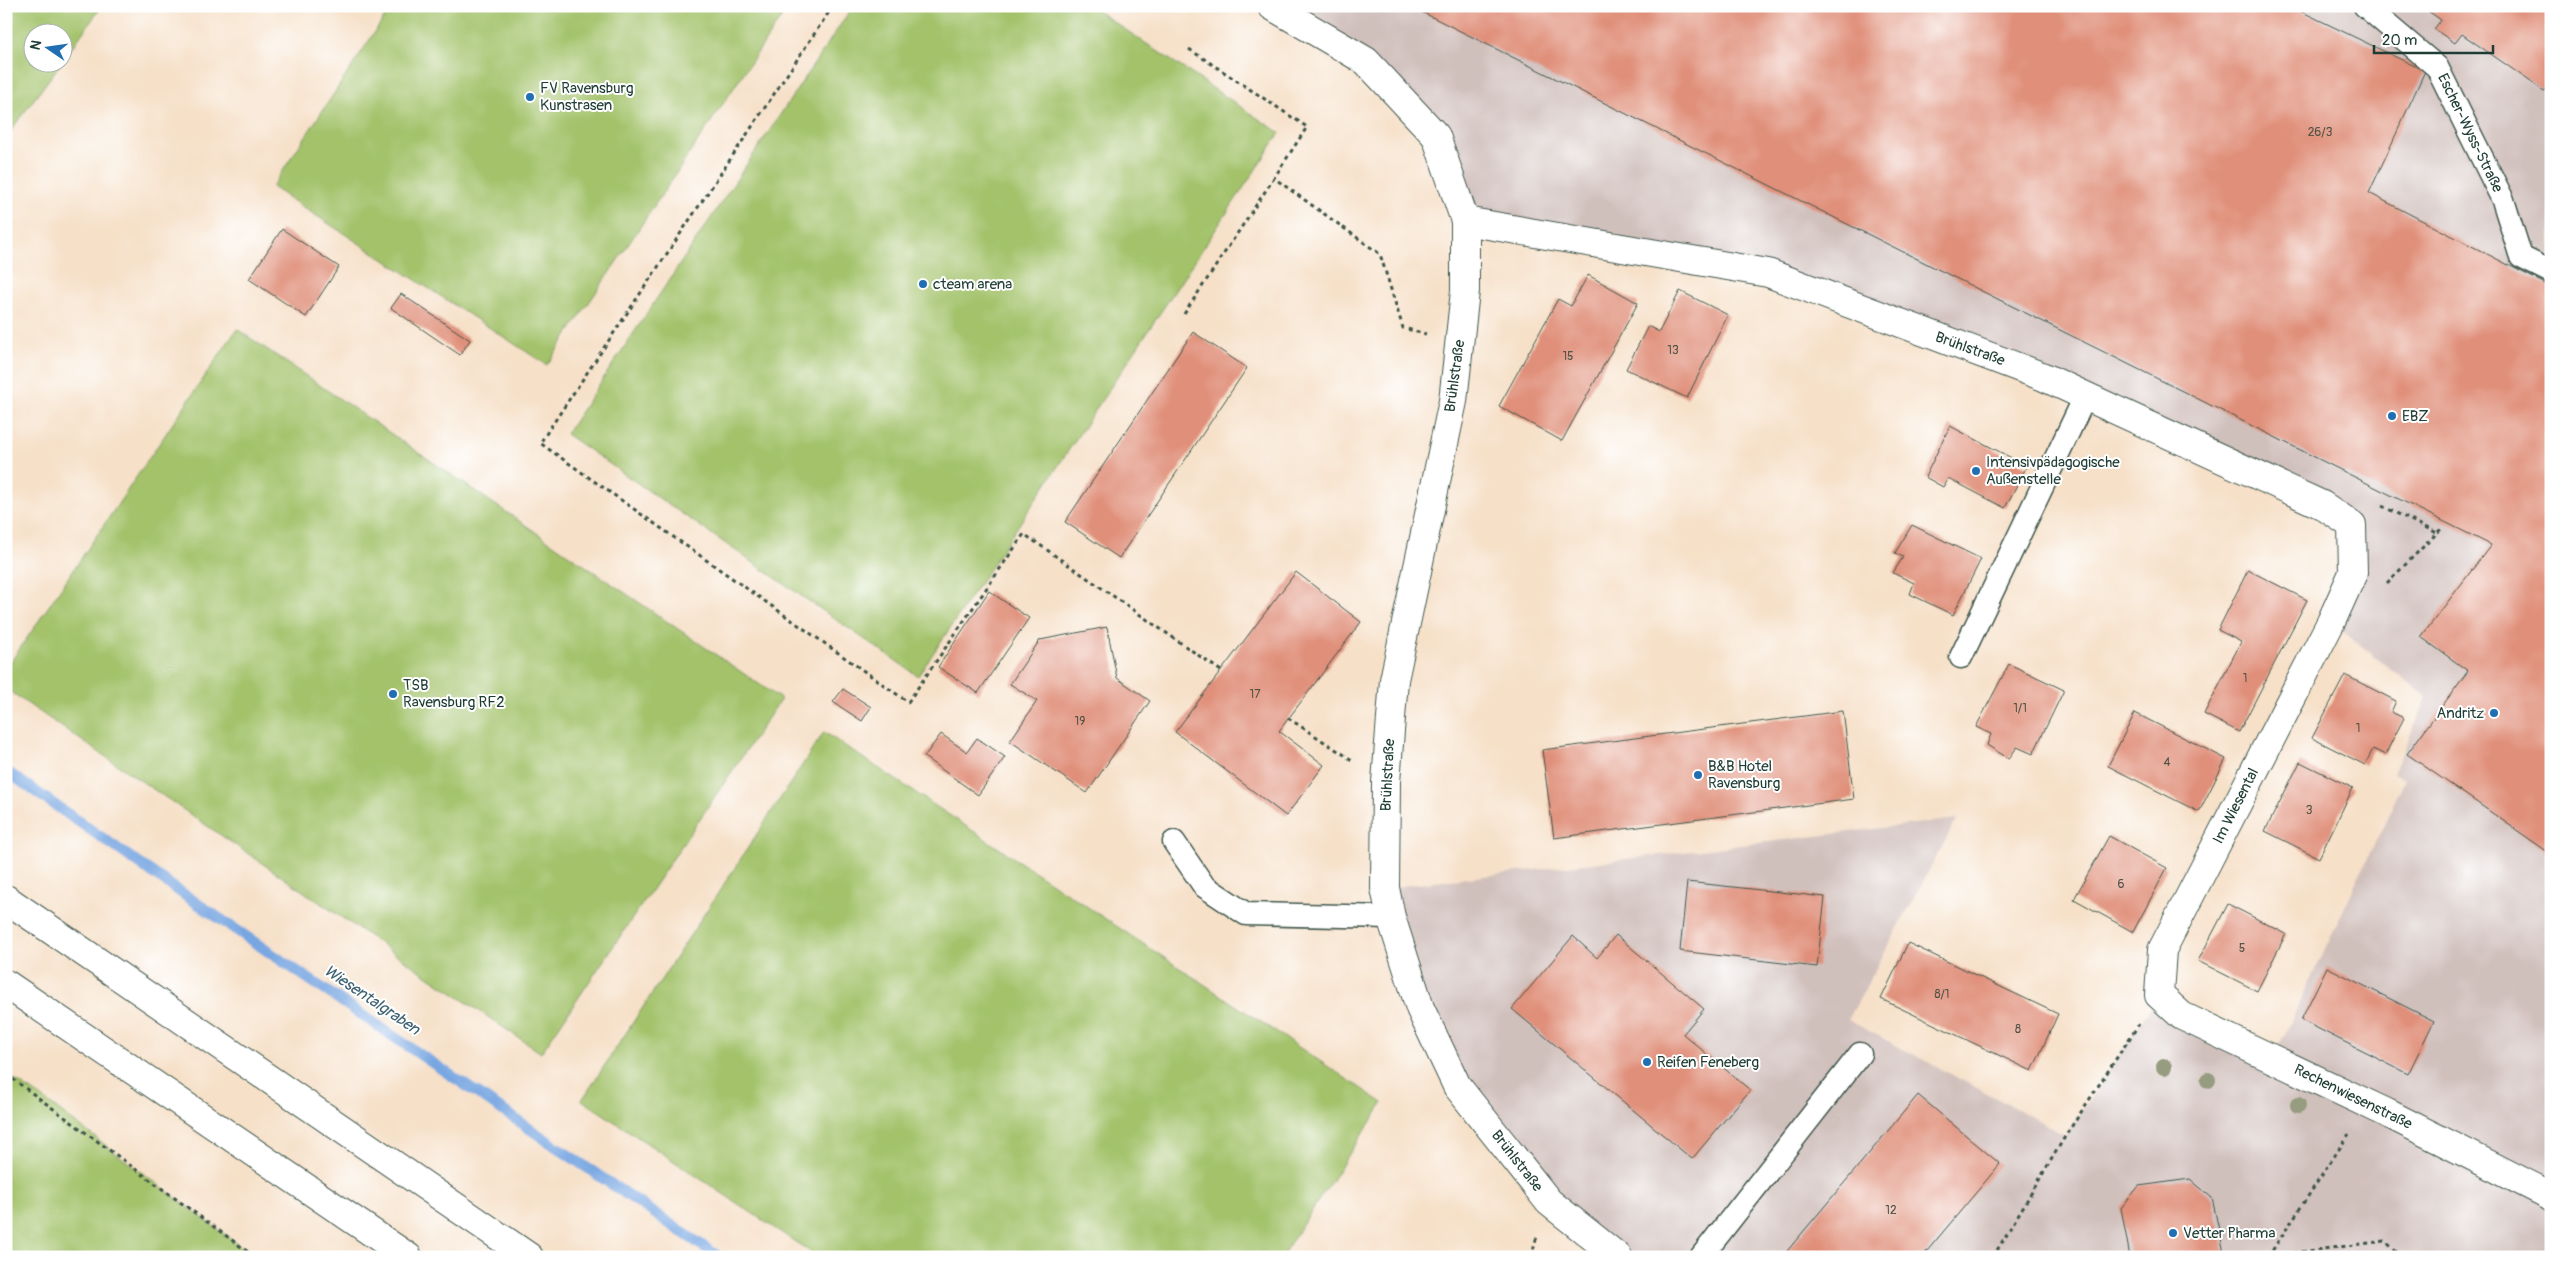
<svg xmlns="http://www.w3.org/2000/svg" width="2557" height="1263" viewBox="0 0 2557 1263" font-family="Pangolin,sans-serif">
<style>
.industrial{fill:#d0c0bc}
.green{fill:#a3c26a;stroke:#61804f}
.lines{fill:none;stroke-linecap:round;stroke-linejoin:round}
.stream{stroke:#77a6e1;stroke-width:11}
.building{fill:#e0907a}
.service-casing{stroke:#3f554a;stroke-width:25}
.minor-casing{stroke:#3f554a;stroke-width:30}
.trunk-casing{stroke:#3f554a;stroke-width:30}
.path{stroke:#3f554a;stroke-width:3;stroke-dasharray:4 4;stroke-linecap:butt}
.service{stroke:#fff;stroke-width:22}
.minor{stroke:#fff;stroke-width:28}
.trunk{stroke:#fff;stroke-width:28}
.tree{fill:#969c7f}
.poi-dot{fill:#1f6fb2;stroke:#fff;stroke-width:2}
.labels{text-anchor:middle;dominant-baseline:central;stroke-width:4;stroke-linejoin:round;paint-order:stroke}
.number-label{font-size:12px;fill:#4f5246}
.poi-label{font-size:15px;fill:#1f3d34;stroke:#fff;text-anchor:start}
.street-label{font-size:15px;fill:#1f3d34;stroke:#fff}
.water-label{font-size:16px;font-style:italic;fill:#3e6271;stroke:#fff}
</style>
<rect width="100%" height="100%" fill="#fff"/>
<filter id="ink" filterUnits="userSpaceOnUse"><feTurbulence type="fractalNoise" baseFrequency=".02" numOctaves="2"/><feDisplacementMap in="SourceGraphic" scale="10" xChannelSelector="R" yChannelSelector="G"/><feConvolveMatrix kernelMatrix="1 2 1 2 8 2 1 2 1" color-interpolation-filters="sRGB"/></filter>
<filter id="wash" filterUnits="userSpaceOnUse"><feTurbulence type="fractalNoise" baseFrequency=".0096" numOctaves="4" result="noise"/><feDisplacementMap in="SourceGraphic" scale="20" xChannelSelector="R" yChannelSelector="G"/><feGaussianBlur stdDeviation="1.12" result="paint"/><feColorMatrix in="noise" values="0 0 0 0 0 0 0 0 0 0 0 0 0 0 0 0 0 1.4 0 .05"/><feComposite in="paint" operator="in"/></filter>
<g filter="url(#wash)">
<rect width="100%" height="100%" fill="#f6e0c8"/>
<path class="industrial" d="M 1272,6 L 2551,6 L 2551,1257 L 1618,1257 L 1457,1086 L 1385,888 L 1957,819 L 1848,1020 L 2066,1135 L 2159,995 L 2273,1059 L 2405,779 L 2393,773 L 2427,698 L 2331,622 L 2352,525 L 2322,505 L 1768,273 L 1465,221 L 1436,136 L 1366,61 Z"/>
<g class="green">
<path d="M 6,6 L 102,6 L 63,60 L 62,32 L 32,32 L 32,62 L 61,63 L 6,137 Z"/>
<path d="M 392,6 L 789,6 L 547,365 L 272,187 Z"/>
<path d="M 853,6 L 1090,6 L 1280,133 L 918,676 L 566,434 Z"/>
<path d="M 237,329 L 781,699 L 541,1053 L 6,689 L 6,669 Z"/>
<path d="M 824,732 L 1383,1103 L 1281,1257 L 818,1257 L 582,1100 Z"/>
<path d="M 6,1074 L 41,1097 L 255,1257 L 6,1257 Z"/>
</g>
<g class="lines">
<path class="stream" d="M 6,771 L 173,887 L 719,1257"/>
</g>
<g id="blocks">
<g class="building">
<path d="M 1410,6 L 2290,6 L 2425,71 L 2369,193 L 2551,287 L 2551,854 L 2407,754 L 2468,671 L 2421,637 L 2491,545 Z"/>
<path d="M 2421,6 L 2550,6 L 2551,81 L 2544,91 L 2462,34 L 2455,43 L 2434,29 L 2441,20 Z"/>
<path d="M 282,229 L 339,267 L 306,317 L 249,279 Z"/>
<path d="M 1588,275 L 1638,303 L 1562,441 L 1499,406 L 1558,299 L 1571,306 Z"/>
<path d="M 1680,291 L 1728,315 L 1687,398 L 1626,369 L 1648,326 L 1659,332 Z"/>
<path d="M 401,294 L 470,340 L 460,355 L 391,308 Z"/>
<path d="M 1193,332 L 1247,368 L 1119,558 L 1065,522 Z"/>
<path d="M 1950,426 L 2027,466 L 2005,508 L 1948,478 L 1943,487 L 1925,477 Z"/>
<path d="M 1912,525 L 1981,559 L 1953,615 L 1910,594 L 1914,583 L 1893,573 L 1903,557 L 1895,553 Z"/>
<path d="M 2248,570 L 2307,600 L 2239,732 L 2204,714 L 2241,642 L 2218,630 Z"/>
<path d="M 1296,572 L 1361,622 L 1279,731 L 1324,765 L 1286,816 L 1175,732 Z"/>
<path d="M 989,591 L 1029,618 L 978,693 L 938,667 Z"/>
<path d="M 1107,627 L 1117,678 L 1150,701 L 1087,793 L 1010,741 L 1037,701 L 1010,684 L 1040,640 Z"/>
<path d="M 2009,664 L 2064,690 L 2033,754 L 2017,747 L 2009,759 L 1987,745 L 1991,734 L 1976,727 Z"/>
<path d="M 2345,675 L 2396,701 L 2391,712 L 2404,718 L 2385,755 L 2373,749 L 2365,765 L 2312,738 Z"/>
<path d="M 843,689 L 871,707 L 862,721 L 833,702 Z"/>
<path d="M 1843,711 L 1854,799 L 1554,838 L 1542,750 Z"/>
<path d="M 2135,713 L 2226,759 L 2199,812 L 2108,766 Z"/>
<path d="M 941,734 L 967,752 L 977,738 L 1005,757 L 978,795 L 924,757 Z"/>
<path d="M 2300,762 L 2353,788 L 2319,858 L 2265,831 Z"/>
<path d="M 2109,836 L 2167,868 L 2133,932 L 2074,899 Z"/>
<path d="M 1687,882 L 1825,897 L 1817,967 L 1680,951 Z"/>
<path d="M 2228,904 L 2286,934 L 2257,991 L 2198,961 Z"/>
<path d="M 1616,935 L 1704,1009 L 1683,1034 L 1750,1090 L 1692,1159 L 1512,1009 L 1573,936 L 1597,958 Z"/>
<path d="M 1908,943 L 2058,1014 L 2032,1071 L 1881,999 Z"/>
<path d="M 2327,967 L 2434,1021 L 2408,1074 L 2301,1020 Z"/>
<path d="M 1918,1095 L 2000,1164 L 1922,1257 L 1782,1257 Z"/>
<path d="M 2190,1179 L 2212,1198 L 2225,1257 L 2130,1257 L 2121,1208 L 2139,1186 Z"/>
</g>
</g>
</g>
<g filter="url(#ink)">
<use href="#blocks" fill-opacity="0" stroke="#3f554a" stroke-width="1"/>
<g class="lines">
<g class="service-casing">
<g id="service">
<path d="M 2365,6 L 2437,67 L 2503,200 L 2521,257 L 2551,272"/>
<path d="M 1961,657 L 2085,397"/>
<path d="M 1174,842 L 1204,886 L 1246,914 L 1391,917"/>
<path d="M 1701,1257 L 1860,1054"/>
</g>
</g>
<g class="minor-casing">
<g id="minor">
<path d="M 1272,6 L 1366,61 L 1436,136 L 1465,221 L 1465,291 L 1453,401 L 1394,680 L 1386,782 L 1385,888 L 1391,917 L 1420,1008 L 1457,1086 L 1549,1202 L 1618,1257"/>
<path d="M 1465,221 L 1768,273 L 2044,377 L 2322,505 L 2352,525 L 2353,573 L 2331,622 L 2162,950 L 2159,995 L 2182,1016 L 2387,1113 L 2551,1196"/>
</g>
</g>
<g class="trunk-casing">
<g id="trunk">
<path d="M 6,899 L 529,1257"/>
<path d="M 6,984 L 408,1257"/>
</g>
</g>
<g class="path">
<path d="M 833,6 L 540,443 L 908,702 L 1024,534 L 1221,671"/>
<path d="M 1189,49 L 1307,127 L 1274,178"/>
<path d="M 1184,314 L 1274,178 L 1380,254 L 1403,328 L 1426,334"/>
<path d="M 2382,506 L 2437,533"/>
<path d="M 2387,583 L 2443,527"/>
<path d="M 1288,718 L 1352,760"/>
<path d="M 6,1074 L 255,1257"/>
<path d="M 2270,1256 L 2385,1241 L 2402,1257"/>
<path d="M 1531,1257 L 1537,1236"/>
<path d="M 1993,1257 L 2066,1135 L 2139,1024"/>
<path d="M 2268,1257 L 2349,1134"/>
</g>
<use href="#service" class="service"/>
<use href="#minor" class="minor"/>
<use href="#trunk" class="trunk"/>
</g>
<g class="tree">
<circle cx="2164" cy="1067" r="8"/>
<circle cx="2208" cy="1080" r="8"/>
<circle cx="2298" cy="1105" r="8"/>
</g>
</g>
<g class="poi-dot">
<circle cx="530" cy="97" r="5"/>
<circle cx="923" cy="284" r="5"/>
<circle cx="2392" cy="416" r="5"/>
<circle cx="1976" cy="471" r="5"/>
<circle cx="393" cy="694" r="5"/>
<circle cx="2494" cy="713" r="5"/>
<circle cx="1698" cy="775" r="5"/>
<circle cx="1647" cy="1062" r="5"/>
<circle cx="2173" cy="1233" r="5"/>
</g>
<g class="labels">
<g class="number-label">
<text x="2320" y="132">26/3</text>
<text x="1673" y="350">13</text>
<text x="1568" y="356">15</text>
<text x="2245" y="678">1</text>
<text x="1255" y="694">17</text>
<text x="2020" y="708">1/1</text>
<text x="1080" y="721">19</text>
<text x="2358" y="728">1</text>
<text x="2167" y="762">4</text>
<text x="2309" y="810">3</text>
<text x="2121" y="884">6</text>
<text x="2242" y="948">5</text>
<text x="1942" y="994">8/1</text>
<text x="2018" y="1029">8</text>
<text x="1891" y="1210">12</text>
</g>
<g class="poi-label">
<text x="540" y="88">FV Ravensburg<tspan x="540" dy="17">Kunstrasen</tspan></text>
<text x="933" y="284">cteam arena</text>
<text x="2402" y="416">EBZ</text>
<text x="1986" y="462">Intensivpädagogische<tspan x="1986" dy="17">Außenstelle</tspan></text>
<text x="403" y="685">TSB<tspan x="403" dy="17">Ravensburg RF2</tspan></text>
<text x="2484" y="713" text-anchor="end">Andritz</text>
<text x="1708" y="766">B&amp;B Hotel<tspan x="1708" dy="17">Ravensburg</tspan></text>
<text x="1657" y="1062">Reifen Feneberg</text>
<text x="2183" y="1233">Vetter Pharma</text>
</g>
<g class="street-label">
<text transform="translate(2470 133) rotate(64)">Escher-Wyss-Straße</text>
<text transform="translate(1970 349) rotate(20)">Brühlstraße</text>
<text transform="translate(1455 376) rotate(-82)">Brühlstraße</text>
<text transform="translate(1388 775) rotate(-87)">Brühlstraße</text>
<text transform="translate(2236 806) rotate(-63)">Im Wiesental</text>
<text transform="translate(2353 1097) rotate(26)">Rechenwiesenstraße</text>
<text transform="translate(1517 1161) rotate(52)">Brühlstraße</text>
</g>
<g class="water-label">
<text transform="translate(372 1000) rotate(34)">Wiesentalgraben</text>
</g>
</g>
<rect width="2557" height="1263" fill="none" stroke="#fff" stroke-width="25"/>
<g transform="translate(48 48) rotate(283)"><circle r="24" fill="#ffffff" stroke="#a5b1ae"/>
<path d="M0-4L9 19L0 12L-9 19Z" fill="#1f6fb2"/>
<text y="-8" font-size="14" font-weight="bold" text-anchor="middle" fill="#1f3d34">N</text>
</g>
<path d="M2374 45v8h119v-8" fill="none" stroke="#1f3d34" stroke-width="2.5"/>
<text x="2382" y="45" font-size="15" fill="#1f3d34" stroke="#ffffff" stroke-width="4" paint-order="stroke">20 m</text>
</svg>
